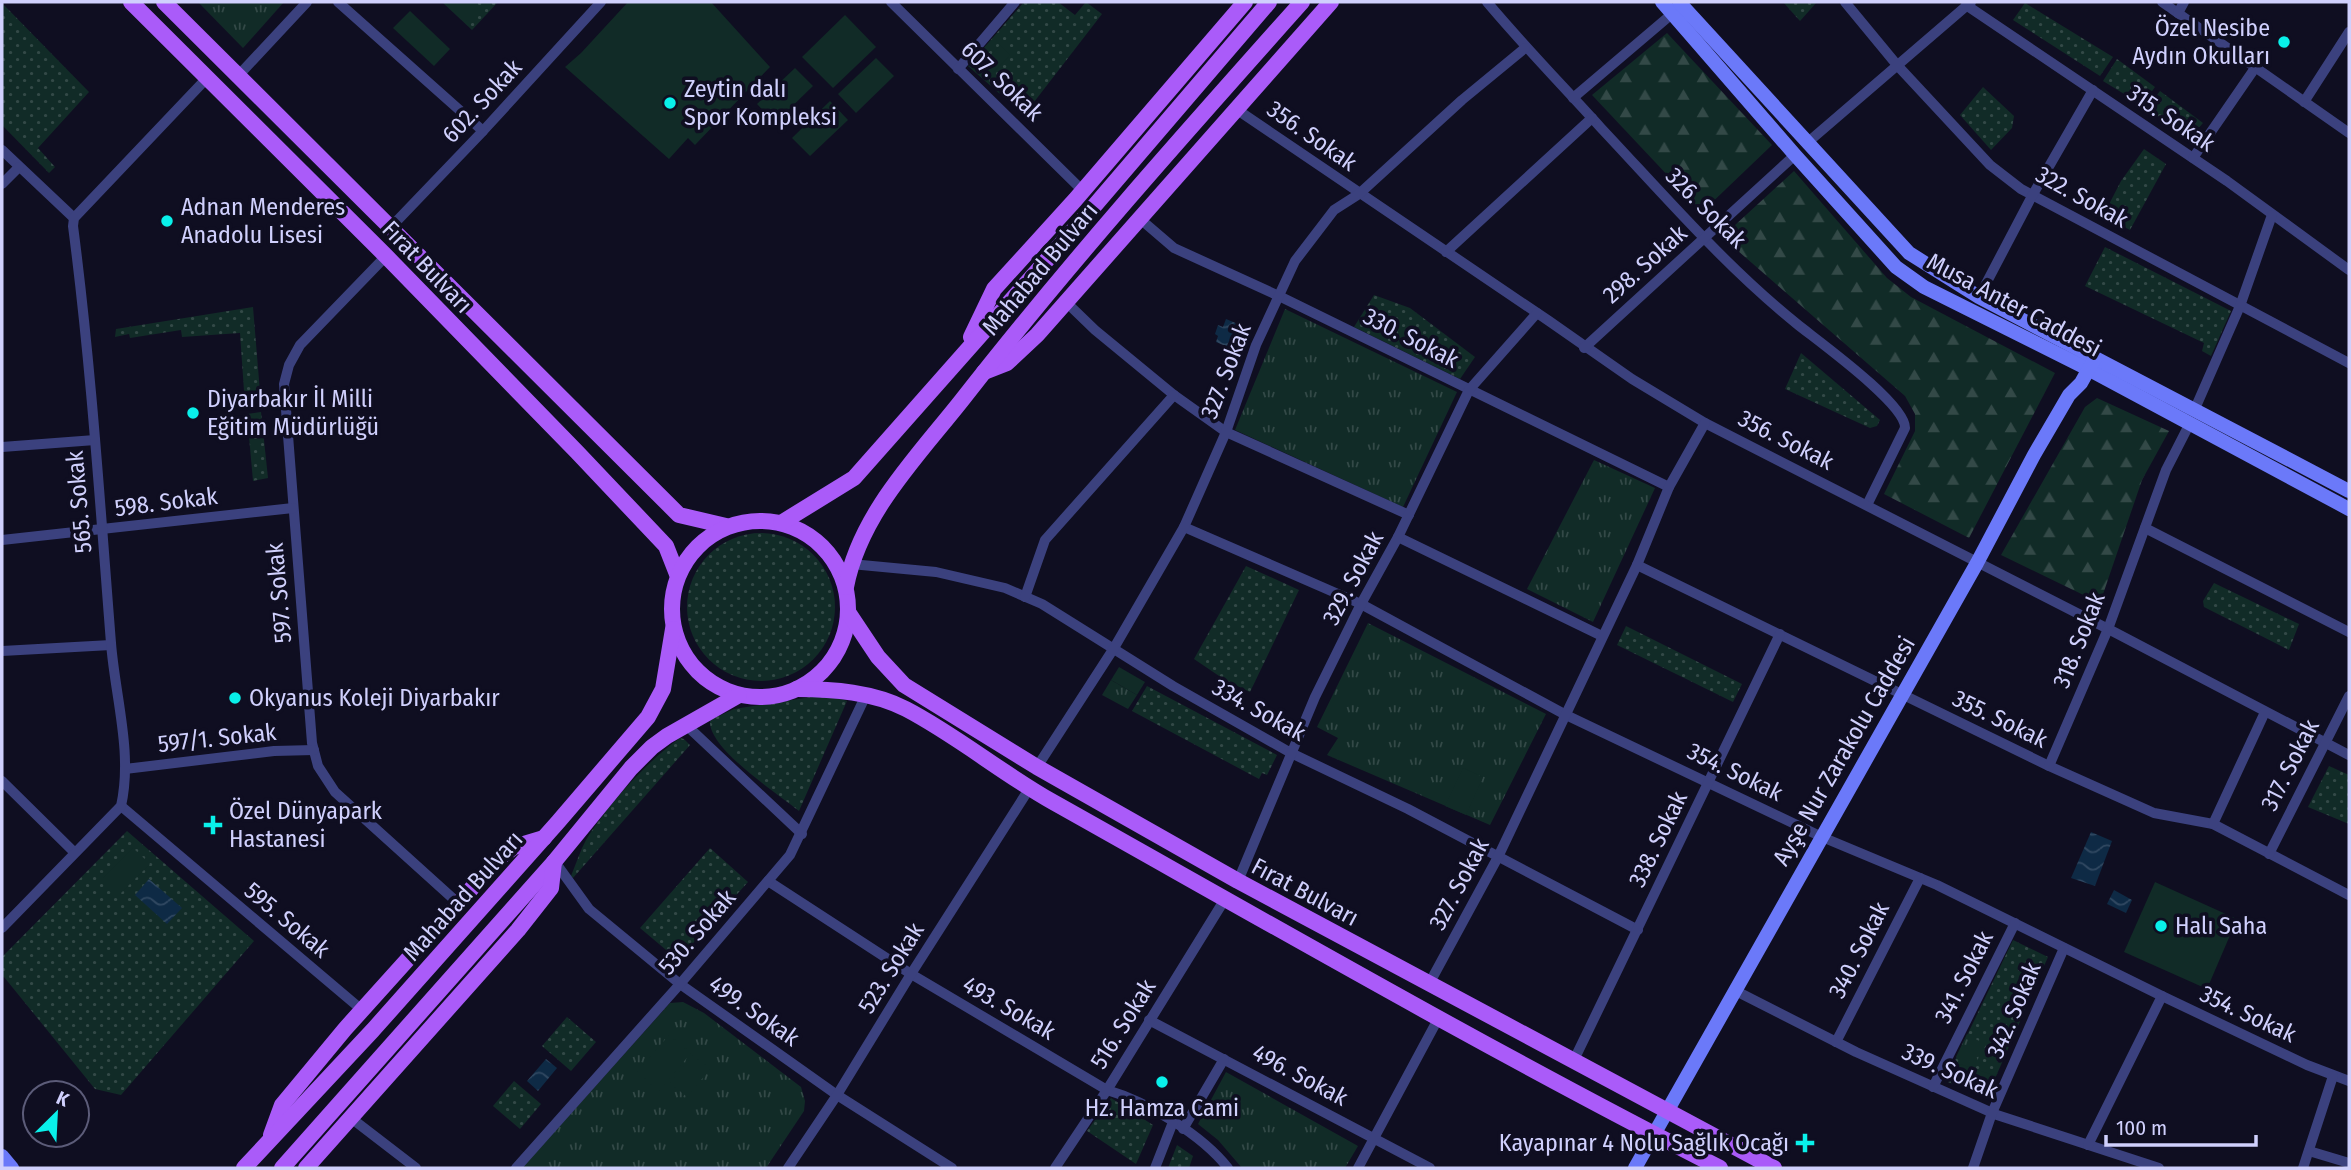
<svg xmlns="http://www.w3.org/2000/svg" width="2351" height="1170" viewBox="0 0 2351 1170" font-family="'Fira Sans Condensed',sans-serif">
<style>
.grass{fill:url(#grass-dots)}
.forest{fill:url(#forest-firs)}
.park{fill:url(#park-tufts)}
.pitch{fill:#112b27}
.water{fill:url(#water-waves)}
.lines{fill:none;stroke-linecap:round;stroke-linejoin:round}
.street{stroke:#3b417e;stroke-width:10}
.secondary{stroke:#6b79f9;stroke-width:14}
.primary{stroke:#aa5bf9;stroke-width:16}
.poi-dot{fill:#09f0ea;stroke:#0f0e21;stroke-width:2.5}
.labels{text-anchor:middle;dominant-baseline:central;stroke-width:7;stroke-linejoin:round;paint-order:stroke}
.poi-label{font-size:24px;fill:#d0d0fd;stroke:#0f0e21;text-anchor:start}
.street-label{font-size:24px;fill:#d0d0fd;stroke:#0f0e21}
</style>
<defs>
<pattern id="grass-dots" width="8" height="8" patternUnits="userSpaceOnUse" patternTransform="scale(1.75)"><rect width="8" height="8" fill="#112b27"/><path d="M2 2h.1M6 6h.1" fill="none" stroke="#334947" stroke-width="1.8" stroke-linecap="round"/></pattern>
<pattern id="forest-firs" width="22" height="20" patternUnits="userSpaceOnUse" patternTransform="scale(1.75)"><rect width="22" height="20" fill="#112b27"/><path d="M5 1l3.5 6h-7zM16 11l3.5 6h-7z" fill="#334947"/></pattern>
<pattern id="park-tufts" width="24" height="20" patternUnits="userSpaceOnUse" patternTransform="scale(1.75)"><rect width="24" height="20" fill="#112b27"/><path d="M3 7l-1-3M5 7V3M7 7l1-3M15 17l-1-3M17 17v-4M19 17l1-3" fill="none" stroke="#334947"/></pattern>
<pattern id="water-waves" width="16" height="10" patternUnits="userSpaceOnUse" patternTransform="scale(1.75)"><rect width="16" height="10" fill="#0e2a45"/><path d="M0 5q4-4 8 0t8 0" fill="none" stroke="#304861"/></pattern>
</defs>
<rect width="100%" height="100%" fill="#0f0e21"/>
<g class="grass">
<path d="M 442,2 L 498,2 L 472,30 Z"/>
<path d="M 1024,2 L 1058,2 L 1075,15 L 1086,2 L 1102,14 L 1024,115 L 968,66 Z"/>
<path d="M 1783,2 L 1817,2 L 1800,21 Z"/>
<path d="M 2,3 L 89,92 L 38,148 L 55,167 L 49,173 L 2,125 Z"/>
<path d="M 2025,3 L 2113,57 L 2100,76 L 2013,20 Z"/>
<path d="M 2117,59 L 2155,87 L 2142,105 L 2103,81 Z"/>
<path d="M 1983,87 L 2014,116 L 2012,128 L 1991,150 L 1960,115 Z"/>
<path d="M 2160,91 L 2203,123 L 2190,138 L 2146,109 Z"/>
<path d="M 2144,149 L 2166,164 L 2130,230 L 2103,216 L 2121,181 Z"/>
<path d="M 2105,247 L 2231,311 L 2211,356 L 2202,351 L 2204,343 L 2085,286 Z"/>
<path d="M 1374,295 L 1410,308 L 1475,357 L 1460,379 L 1354,327 Z"/>
<path d="M 253,307 L 260,392 L 244,391 L 240,333 L 182,337 L 181,330 L 130,338 L 129,334 L 115,337 L 116,329 Z"/>
<path d="M 1801,353 L 1880,420 L 1877,426 L 1870,428 L 1785,389 Z"/>
<path d="M 261,412 L 268,478 L 253,481 L 247,414 Z"/>
<circle cx="761" cy="607" r="74"/>
<path d="M 1246,566 L 1299,590 L 1250,692 L 1225,680 L 1194,659 Z"/>
<path d="M 2214,583 L 2299,624 L 2289,650 L 2204,607 L 2203,601 Z"/>
<path d="M 1626,626 L 1742,684 L 1733,702 L 1617,645 Z"/>
<path d="M 1147,686 L 1277,755 L 1267,775 L 1262,773 L 1259,779 L 1132,711 Z"/>
<path d="M 811,697 L 833,697 L 847,701 L 799,811 C 777,793 707,748 710,720 L 734,709 Z"/>
<path d="M 680,738 L 684,739 L 690,745 L 573,878 L 571,876 C 576,864 580,851 586,840 C 606,807 648,760 680,738 Z"/>
<path d="M 2329,766 L 2349,775 L 2349,824 L 2308,807 Z"/>
<path d="M 127,831 L 254,941 L 121,1095 L 95,1089 L 4,977 L 2,978 L 2,957 Z"/>
<path d="M 710,848 L 748,882 L 678,960 L 640,928 Z"/>
<path d="M 2013,940 L 2048,957 L 1987,1097 L 1945,1081 Z"/>
<path d="M 567,1017 L 596,1042 L 571,1071 L 542,1046 Z"/>
<path d="M 514,1081 L 541,1104 L 520,1129 L 493,1106 Z"/>
<path d="M 1111,1098 L 1153,1125 L 1136,1164 L 1087,1131 Z"/>
<path d="M 1177,1145 L 1193,1156 L 1189,1168 L 1168,1168 Z"/>
</g>
<g class="forest">
<path d="M 1667,33 L 1772,145 L 1702,212 L 1592,95 Z"/>
<path d="M 1794,171 L 1887,278 L 1911,297 L 2055,373 L 1969,538 L 1884,494 L 1915,431 L 1915,414 L 1905,396 L 1722,237 Z"/>
<path d="M 2097,398 L 2169,431 L 2142,480 L 2100,603 L 2001,555 L 2085,407 Z"/>
</g>
<g class="park">
<path d="M 198,2 L 284,2 L 243,48 Z"/>
<path d="M 1285,309 L 1457,392 L 1403,507 L 1235,430 Z"/>
<path d="M 1594,460 L 1655,488 L 1593,622 L 1527,589 Z"/>
<path d="M 1368,623 L 1546,714 L 1490,825 L 1327,755 L 1338,738 L 1317,727 Z"/>
<path d="M 1111,680 L 1137,695 L 1128,709 L 1102,695 Z"/>
<path d="M 683,1002 L 704,1013 L 801,1087 L 805,1101 L 804,1111 L 766,1168 L 522,1168 L 670,1003 Z"/>
<path d="M 1967,1034 L 1986,1045 L 1975,1064 L 1956,1057 Z"/>
<path d="M 1226,1072 L 1358,1146 L 1345,1168 L 1242,1168 L 1218,1140 L 1198,1124 Z"/>
</g>
<g class="pitch">
<path d="M 445,2 L 471,2 L 478,8 L 466,21 Z"/>
<path d="M 628,2 L 711,2 L 770,67 L 695,145 L 688,138 L 669,159 L 565,67 L 581,53 Z"/>
<path d="M 410,11 L 450,49 L 434,66 L 393,28 Z"/>
<path d="M 845,15 L 876,47 L 833,88 L 802,57 Z"/>
<path d="M 1000,45 L 1010,55 L 992,74 L 982,65 Z"/>
<path d="M 876,58 L 894,76 L 856,113 L 838,94 Z"/>
<path d="M 795,68 L 813,86 L 775,123 L 757,104 Z"/>
<path d="M 830,101 L 848,120 L 810,156 L 792,138 Z"/>
<path d="M 1119,667 L 1145,682 L 1137,695 L 1111,680 Z"/>
<path d="M 1463,768 L 1483,777 L 1466,815 L 1445,806 Z"/>
<path d="M 133,848 L 150,864 L 120,894 L 103,878 Z"/>
<path d="M 2155,882 L 2237,919 L 2207,989 L 2124,952 Z"/>
<path d="M 669,1035 L 691,1053 L 659,1091 L 637,1072 Z"/>
<path d="M 693,1055 L 710,1069 L 687,1097 L 670,1083 Z"/>
<path d="M 1960,1064 L 1996,1076 L 1987,1097 L 1952,1084 Z"/>
</g>
<g class="water">
<path d="M 1226,319 L 1238,324 L 1228,347 L 1216,342 L 1218,336 L 1215,334 L 1218,325 L 1223,327 Z"/>
<path d="M 2091,832 L 2112,841 L 2095,886 L 2071,878 Z"/>
<path d="M 149,879 L 182,908 L 167,924 L 135,895 Z"/>
<path d="M 2114,890 L 2132,900 L 2126,913 L 2107,904 Z"/>
<path d="M 546,1059 L 557,1068 L 538,1091 L 527,1081 Z"/>
</g>
<g class="lines">
<g class="street">
<path d="M 338,2 L 483,131"/>
<path d="M 891,2 L 1083,191"/>
<path d="M 1487,2 C 1524,46 1563,86 1601,128 C 1664,195 1725,266 1797,324 C 1818,341 1906,404 1905,428 L 1867,505"/>
<path d="M 1845,2 L 1897,65 L 1990,165 L 2021,189 L 2349,363"/>
<path d="M 2162,2 L 2349,133"/>
<path d="M 1966,5 L 2227,181 L 2349,270"/>
<path d="M 2178,13 L 2184,2"/>
<path d="M 958,69 L 1015,2"/>
<path d="M 238,76 L 307,2"/>
<path d="M 1573,98 L 1673,13"/>
<path d="M 2304,102 L 2349,32"/>
<path d="M 1236,109 L 1549,321 L 1632,379 L 1705,423 L 2116,633 L 2349,755"/>
<path d="M 1807,143 L 1971,2"/>
<path d="M 2,150 L 74,218"/>
<path d="M 2193,158 L 2255,68"/>
<path d="M 2,184 L 19,167"/>
<path d="M 1139,218 L 1174,248 L 1279,296 L 1669,487"/>
<path d="M 391,227 L 483,131 L 601,2"/>
<path d="M 1446,252 L 1592,118"/>
<path d="M 386,256 L 300,345 L 289,365 L 284,384 L 312,743 L 318,766 L 335,792 L 459,904"/>
<path d="M 1979,297 L 2032,196 L 2093,90"/>
<path d="M 1066,302 L 1095,330 L 1174,395 L 1226,432 L 1409,515"/>
<path d="M 1584,348 L 1795,155"/>
<path d="M 2194,411 L 2240,306 L 2272,215"/>
<path d="M 2,447 L 95,440"/>
<path d="M 1184,527 L 1361,604 L 1566,715 L 1822,837 L 1937,885 L 2162,996 L 2307,1065 L 2349,1081"/>
<path d="M 2145,528 L 2349,632"/>
<path d="M 1398,537 L 1602,636"/>
<path d="M 2,540 L 293,508"/>
<path d="M 851,564 L 936,572 L 1005,588 L 1042,604 L 1173,686 L 1291,753 L 1408,809 L 1638,930"/>
<path d="M 1637,565 L 2049,766 L 2154,813 L 2213,824 L 2349,895"/>
<path d="M 1025,597 L 1045,540 L 1174,395"/>
<path d="M 2,651 L 111,645"/>
<path d="M 685,724 L 802,834"/>
<path d="M 2049,766 L 2108,629 L 2166,470 L 2189,425"/>
<path d="M 1037,767 L 1114,648 L 1184,527 L 1226,432 L 1256,345 L 1295,261 L 1334,210 L 1359,194 L 1462,100 L 1525,48"/>
<path d="M 125,769 L 274,751 L 314,750"/>
<path d="M 2,781 L 74,852"/>
<path d="M 121,806 L 362,1010"/>
<path d="M 2213,824 L 2265,712"/>
<path d="M 2269,854 L 2349,696"/>
<path d="M 555,862 L 589,909 L 680,984 L 837,1095 L 952,1168"/>
<path d="M 768,881 L 911,974 L 1107,1090 C 1148,1102 1202,1135 1228,1168"/>
<path d="M 1238,881 L 1315,697 L 1361,604 L 1398,537 L 1469,390 L 1537,313"/>
<path d="M 2,928 L 121,806 C 133,753 115,696 111,643 C 100,504 91,364 73,226 L 74,218 L 207,78"/>
<path d="M 1429,984 L 1498,857 L 1637,565 L 1669,487 L 1705,423"/>
<path d="M 1734,990 L 1856,1052 L 1997,1115 L 2159,1168"/>
<path d="M 1149,1020 L 1430,1168"/>
<path d="M 1836,1042 L 1920,878"/>
<path d="M 1573,1062 L 1780,634"/>
<path d="M 1933,1087 L 2015,923"/>
<path d="M 351,1118 L 416,1168"/>
<path d="M 1183,1129 L 1224,1059"/>
<path d="M 2088,1145 L 2162,996"/>
<path d="M 2309,1151 L 2349,1163"/>
<path d="M 516,1168 L 680,984 L 790,855 L 866,695"/>
<path d="M 788,1168 L 837,1095 L 911,974 L 1029,789"/>
<path d="M 1055,1168 L 1107,1090 L 1225,899"/>
<path d="M 1155,1168 L 1173,1122"/>
<path d="M 1358,1168 L 1438,1019"/>
<path d="M 1973,1168 L 1992,1113 L 2064,948"/>
<path d="M 2303,1168 L 2333,1076"/>
</g>
<g class="secondary">
<path d="M 1662,2 L 1795,155 L 1896,267 L 1924,287 L 2090,370 L 2349,509"/>
<path d="M 1679,2 L 1909,253 L 1979,297 L 2349,491"/>
<path d="M 2,1156 L 12,1168"/>
<path d="M 1635,1168 L 1977,563 L 2034,455 L 2069,395 L 2081,383 L 2095,358"/>
</g>
<g class="primary">
<path d="M 131,2 L 386,256 L 577,452 L 666,546 L 677,574"/>
<path d="M 164,2 L 679,515 L 726,526"/>
<path d="M 971,337 L 994,289 L 1075,200 L 1245,2"/>
<path d="M 984,372 L 1007,363 L 1037,335 L 1331,2"/>
<circle cx="760" cy="609" r="88"/>
<path d="M 781,523 L 854,478 L 1084,218 L 1269,2"/>
<path d="M 846,587 C 860,514 917,457 962,400 C 1069,263 1186,132 1302,2"/>
<path d="M 848,612 L 878,657 L 904,685 L 1037,767 L 1238,881 L 1774,1168"/>
<path d="M 797,689 C 833,689 873,692 906,709 C 956,735 1003,774 1053,802 C 1274,926 1494,1053 1720,1168"/>
<path d="M 271,1135 L 282,1105 L 345,1029 L 499,858 L 514,847 L 544,838"/>
<path d="M 244,1168 L 373,1030 L 558,822 L 648,717 L 663,689 L 673,629"/>
<path d="M 282,1168 L 554,862 L 631,768 L 652,747 L 667,736 L 739,695"/>
<path d="M 306,1168 L 518,930 L 551,888 L 554,862"/>
</g>
</g>
<g class="poi-dot">
<circle cx="2284" cy="42" r="7"/>
<circle cx="670" cy="103" r="7"/>
<circle cx="167" cy="221" r="7"/>
<circle cx="193" cy="413" r="7"/>
<circle cx="235" cy="698" r="7"/>
<path d="M209.5 814.5h7v7h7v7h-7v7h-7v-7h-7v-7h7z"/>
<circle cx="2161" cy="926" r="7"/>
<circle cx="1162" cy="1082" r="7"/>
<path d="M1801.5 1132.5h7v7h7v7h-7v7h-7v-7h-7v-7h7z"/>
</g>
<g class="labels">
<g class="poi-label">
<text x="2270" y="28" text-anchor="end">Özel Nesibe<tspan x="2270" dy="28">Aydın Okulları</tspan></text>
<text x="684" y="89">Zeytin dalı<tspan x="684" dy="28">Spor Kompleksi</tspan></text>
<text x="181" y="207">Adnan Menderes<tspan x="181" dy="28">Anadolu Lisesi</tspan></text>
<text x="207" y="399">Diyarbakır İl Milli<tspan x="207" dy="28">Eğitim Müdürlüğü</tspan></text>
<text x="249" y="698">Okyanus Koleji Diyarbakır</text>
<text x="229" y="811">Özel Dünyapark<tspan x="229" dy="28">Hastanesi</tspan></text>
<text x="2175" y="926">Halı Saha</text>
<text x="1162" y="1108" text-anchor="middle">Hz. Hamza Cami</text>
<text x="1789" y="1143" text-anchor="end">Kayapınar 4 Nolu Sağlık Ocağı</text>
</g>
<g class="street-label">
<text transform="translate(1002 81) rotate(44)">607. Sokak</text>
<text transform="translate(482 101) rotate(-47)">602. Sokak</text>
<text transform="translate(2171 118) rotate(34)">315. Sokak</text>
<text transform="translate(1312 136) rotate(35)">356. Sokak</text>
<text transform="translate(2082 197) rotate(29)">322. Sokak</text>
<text transform="translate(1706 208) rotate(45)">326. Sokak</text>
<text transform="translate(1645 264) rotate(-42)">298. Sokak</text>
<text transform="translate(427 267) rotate(46)">Fırat Bulvarı</text>
<text transform="translate(1040 269) rotate(-50)">Mahabad Bulvarı</text>
<text transform="translate(2014 305) rotate(28)">Musa Anter Caddesi</text>
<text transform="translate(1411 338) rotate(27)">330. Sokak</text>
<text transform="translate(1226 371) rotate(-69)">327. Sokak</text>
<text transform="translate(1786 440) rotate(27)">356. Sokak</text>
<text transform="translate(79 502) rotate(-95)">565. Sokak</text>
<text transform="translate(166 502) rotate(-7)">598. Sokak</text>
<text transform="translate(1353 578) rotate(-62)">329. Sokak</text>
<text transform="translate(279 593) rotate(-95)">597. Sokak</text>
<text transform="translate(2079 640) rotate(-68)">318. Sokak</text>
<text transform="translate(1259 710) rotate(29)">334. Sokak</text>
<text transform="translate(2000 719) rotate(26)">355. Sokak</text>
<text transform="translate(217 738) rotate(-6)">597/1. Sokak</text>
<text transform="translate(1844 751) rotate(-60)">Ayşe Nur Zarakolu Caddesi</text>
<text transform="translate(2290 765) rotate(-63)">317. Sokak</text>
<text transform="translate(1735 772) rotate(26)">354. Sokak</text>
<text transform="translate(1658 839) rotate(-64)">338. Sokak</text>
<text transform="translate(1459 884) rotate(-62)">327. Sokak</text>
<text transform="translate(1305 892) rotate(28)">Fırat Bulvarı</text>
<text transform="translate(463 896) rotate(-48)">Mahabad Bulvarı</text>
<text transform="translate(287 920) rotate(40)">595. Sokak</text>
<text transform="translate(697 932) rotate(-49)">530. Sokak</text>
<text transform="translate(1859 950) rotate(-63)">340. Sokak</text>
<text transform="translate(891 968) rotate(-58)">523. Sokak</text>
<text transform="translate(1964 977) rotate(-63)">341. Sokak</text>
<text transform="translate(1009 1008) rotate(30)">493. Sokak</text>
<text transform="translate(2014 1010) rotate(-67)">342. Sokak</text>
<text transform="translate(754 1011) rotate(35)">499. Sokak</text>
<text transform="translate(2248 1014) rotate(25)">354. Sokak</text>
<text transform="translate(1123 1024) rotate(-58)">516. Sokak</text>
<text transform="translate(1950 1071) rotate(24)">339. Sokak</text>
<text transform="translate(1300 1075) rotate(28)">496. Sokak</text>
</g>
</g>
<rect width="2351" height="1170" fill="none" stroke="#d0d0fd" stroke-width="7"/>
<g transform="translate(56 1114) rotate(24)"><circle r="33" fill="#0f0e21" stroke="#5c5c79" stroke-width="2"/>
<path d="M0-5L12 26L0 18L-12 26Z" fill="#09f0ea"/>
<text y="-10" font-size="19" font-weight="bold" text-anchor="middle" fill="#d0d0fd">K</text>
</g>
<path d="M2106 1135v10h150v-10" fill="none" stroke="#d0d0fd" stroke-width="3.5"/>
<text x="2116" y="1135" font-size="21" fill="#d0d0fd" stroke="#0f0e21" stroke-width="5" paint-order="stroke">100 m</text>
</svg>
